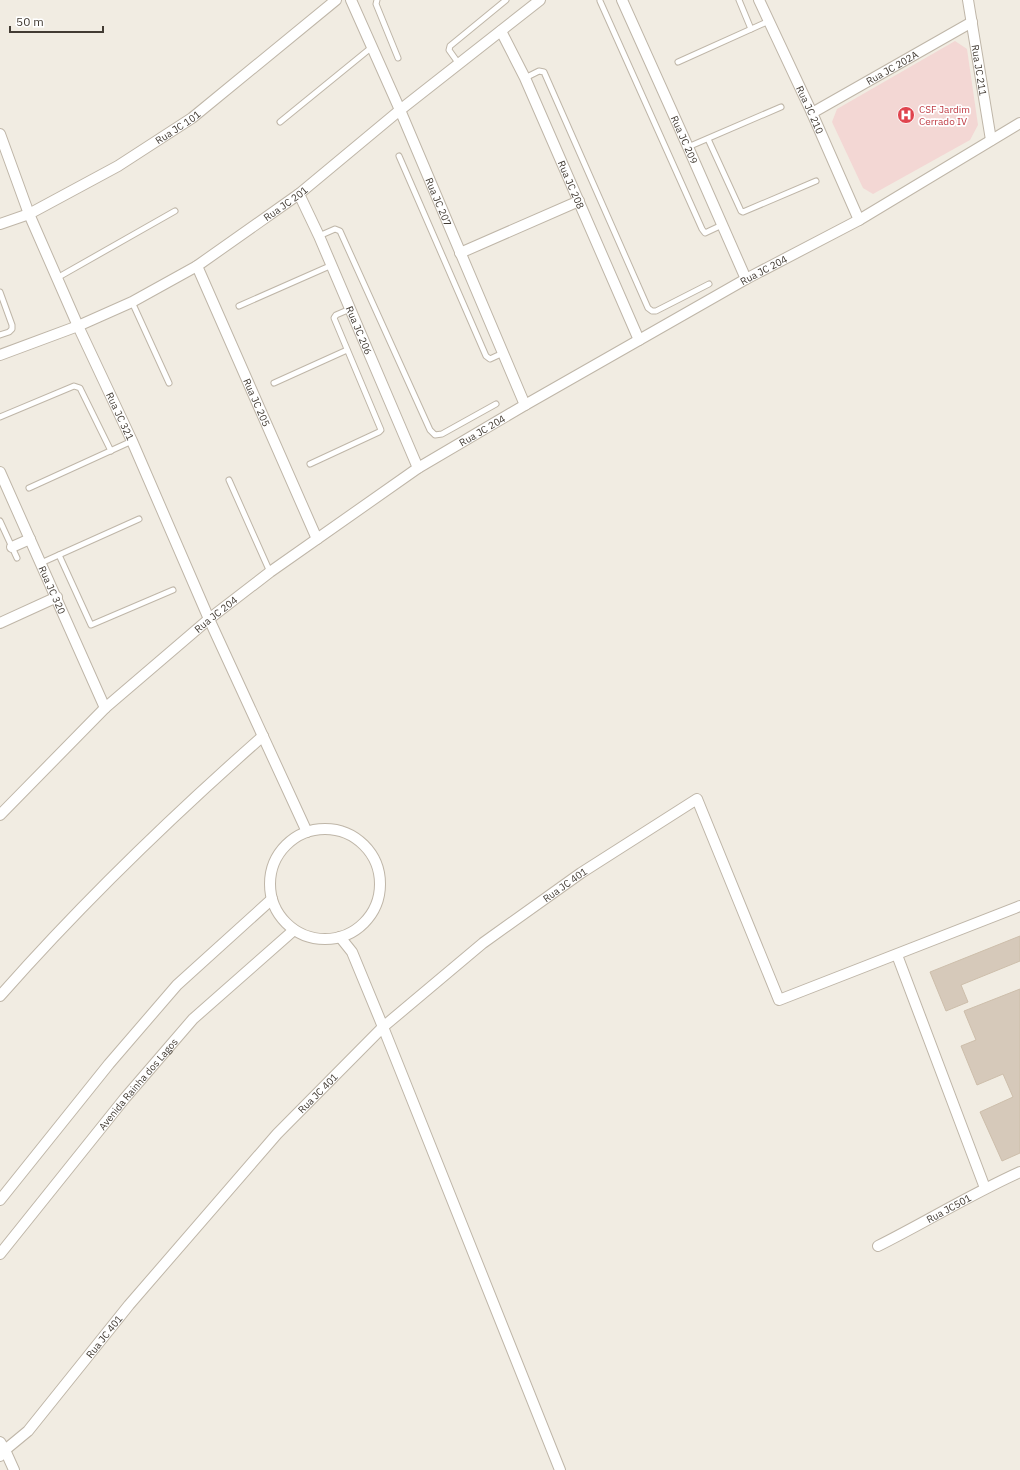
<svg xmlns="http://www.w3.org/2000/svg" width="1020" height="1470" viewBox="0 0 1020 1470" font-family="'IBM Plex Sans',sans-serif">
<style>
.medical{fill:#f3d7d4}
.building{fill:#d6c9ba;stroke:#cdbeab}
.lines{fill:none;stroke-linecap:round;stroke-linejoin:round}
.service-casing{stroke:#bfb6a8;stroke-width:7}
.minor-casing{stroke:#bfb6a8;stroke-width:12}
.service{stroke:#fff;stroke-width:5}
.minor{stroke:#fff;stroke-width:10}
.labels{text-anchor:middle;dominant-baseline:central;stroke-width:3.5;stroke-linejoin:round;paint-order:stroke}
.street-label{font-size:10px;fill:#423b33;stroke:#fff}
.health-label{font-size:10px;fill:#be3a42;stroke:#fff;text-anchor:start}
</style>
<rect width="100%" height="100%" fill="#f1ece2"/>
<path class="medical" d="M 955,41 L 967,49 L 978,125 L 970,140 L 873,194 L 863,188 L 832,122 L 837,109 Z"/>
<g class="building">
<path d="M 1020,936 L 1020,961 L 961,985 L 968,1002 L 946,1011 L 930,972 Z"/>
<path d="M 1020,989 L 1020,1153 L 1002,1161 L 980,1112 L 1013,1097 L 1003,1074 L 977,1085 L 961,1046 L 976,1040 L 964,1011 Z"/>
</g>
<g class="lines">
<g class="service-casing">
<g id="service">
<path d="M 377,0 L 376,4 L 398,58"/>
<path d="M 739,0 L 751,29"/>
<path d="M 600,1 L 702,229 L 705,233 L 722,225"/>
<path d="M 678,62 L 769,21"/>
<path d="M 459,64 L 449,50 L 450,46 L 506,0"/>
<path d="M 525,78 L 539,71 L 544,72 L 648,308 L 652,311 L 656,311 L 709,284"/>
<path d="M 280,122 L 372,47"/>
<path d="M 708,139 L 741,211 L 743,212 L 816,181"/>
<path d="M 688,147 L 781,107"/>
<path d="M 399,156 L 486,356 L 490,359 L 503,353"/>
<path d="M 319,236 L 335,229 L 340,231 L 430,430 L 435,435 L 442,434 L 496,404"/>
<path d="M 57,278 L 175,211"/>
<path d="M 0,292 L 12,325 L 12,329 L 9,332 L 0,335"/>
<path d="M 132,302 L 169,383"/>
<path d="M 239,306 L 332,265"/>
<path d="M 274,383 L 347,350"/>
<path d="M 0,417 L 74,386 L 80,388 L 111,451"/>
<path d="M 310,464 L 379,432 L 381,430 L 334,318 L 336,315 L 350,309"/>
<path d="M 229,480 L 270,572"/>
<path d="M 29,488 L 132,441"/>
<path d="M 0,521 L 17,558"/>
<path d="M 59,555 L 91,625 L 173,590"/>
<path d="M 41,563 L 139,519"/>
</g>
</g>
<g class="minor-casing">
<g id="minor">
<path id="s1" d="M 351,0 L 400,110 L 525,405"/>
<path id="s2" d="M 622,0 L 688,147 L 746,279"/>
<path id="s3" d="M 759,0 L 812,113 L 859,220"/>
<path id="s4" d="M 968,0 L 991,140"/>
<path id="s5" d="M 501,31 L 525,78 L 639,340"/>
<path id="s6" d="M 812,113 L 972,22"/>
<path id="s7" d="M 0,134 L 29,214 L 78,326 L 132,441 L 209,619 L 307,832"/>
<path id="s8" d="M 299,194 L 319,236 L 418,468"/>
<path id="s9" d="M 0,224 L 29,214 L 118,166 L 192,118 L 336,0"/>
<path d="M 460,253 L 579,201"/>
<path id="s10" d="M 197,266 L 317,539"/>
<path id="s11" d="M 0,355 L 78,326 L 132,302 L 197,266 L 299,194 L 400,110 L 540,0"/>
<path id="s12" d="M 0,472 L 105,708"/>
<path d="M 12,547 L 30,539"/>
<path d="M 0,623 L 57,597"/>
<path id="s13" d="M 0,815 L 105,708 L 209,619 L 270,572 L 418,468 L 525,405 L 746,279 L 859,220 L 1020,123"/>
<circle cx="325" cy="884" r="55"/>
<path d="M 340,937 L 352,952 L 383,1027 L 560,1470"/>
<path d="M 897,955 L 985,1188"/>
<path d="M 0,996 C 82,903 170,818 263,736"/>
<path d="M 0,1200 L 109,1064 L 177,985 L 272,899"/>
<path id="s14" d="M 878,1246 C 926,1222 971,1194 1020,1172"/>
<path id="s15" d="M 0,1254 L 125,1098 L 193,1019 L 294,930"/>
<path d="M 0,1442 L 5,1450 L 14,1470"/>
<path id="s16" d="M 0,1456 L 5,1450 L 28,1431 L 129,1305 L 277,1134 L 383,1027 L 483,943 L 581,873 L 697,799 L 779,1000 L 1020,906"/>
</g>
</g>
<use href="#service" class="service"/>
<use href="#minor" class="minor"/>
</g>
<defs>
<g id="hospital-disc" transform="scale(0.9)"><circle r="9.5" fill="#e0444e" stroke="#fff"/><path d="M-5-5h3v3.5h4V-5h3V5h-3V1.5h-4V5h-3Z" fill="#fff"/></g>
</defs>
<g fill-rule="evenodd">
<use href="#hospital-disc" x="906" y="115"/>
</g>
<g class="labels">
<g class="street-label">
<text stroke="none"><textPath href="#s6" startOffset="92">Rua JC 202A</textPath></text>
<text stroke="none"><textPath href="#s4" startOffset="71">Rua JC 211</textPath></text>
<text stroke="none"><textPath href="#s3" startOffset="121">Rua JC 210</textPath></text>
<text stroke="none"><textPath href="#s9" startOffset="203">Rua JC 101</textPath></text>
<text stroke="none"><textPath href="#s2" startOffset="153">Rua JC 209</textPath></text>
<text stroke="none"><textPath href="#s5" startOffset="169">Rua JC 208</textPath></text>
<text stroke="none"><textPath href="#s1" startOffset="220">Rua JC 207</textPath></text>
<text stroke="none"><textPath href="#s11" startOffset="325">Rua JC 201</textPath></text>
<text stroke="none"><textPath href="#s13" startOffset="943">Rua JC 204</textPath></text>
<text stroke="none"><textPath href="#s8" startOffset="149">Rua JC 206</textPath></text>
<text stroke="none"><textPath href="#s10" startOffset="149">Rua JC 205</textPath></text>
<text stroke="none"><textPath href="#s7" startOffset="307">Rua JC 321</textPath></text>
<text stroke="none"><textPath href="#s13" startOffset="619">Rua JC 204</textPath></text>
<text stroke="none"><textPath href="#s12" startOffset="129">Rua JC 320</textPath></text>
<text stroke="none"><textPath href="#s13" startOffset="295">Rua JC 204</textPath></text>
<text stroke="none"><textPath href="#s16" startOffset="807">Rua JC 401</textPath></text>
<text stroke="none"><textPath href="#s15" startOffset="219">Avenida Rainha dos Lagos</textPath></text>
<text stroke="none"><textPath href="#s16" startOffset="483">Rua JC 401</textPath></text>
<text stroke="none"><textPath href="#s14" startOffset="80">Rua JC501</textPath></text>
<text stroke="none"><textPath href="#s16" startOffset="159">Rua JC 401</textPath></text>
</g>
<g class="health-label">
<text x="919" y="109">CSF Jardim<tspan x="919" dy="12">Cerrado IV</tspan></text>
</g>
</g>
<path d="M10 26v6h93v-6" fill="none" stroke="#423b33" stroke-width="2"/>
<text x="16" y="26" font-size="12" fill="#423b33" stroke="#ffffff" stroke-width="3" paint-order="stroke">50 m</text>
</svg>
